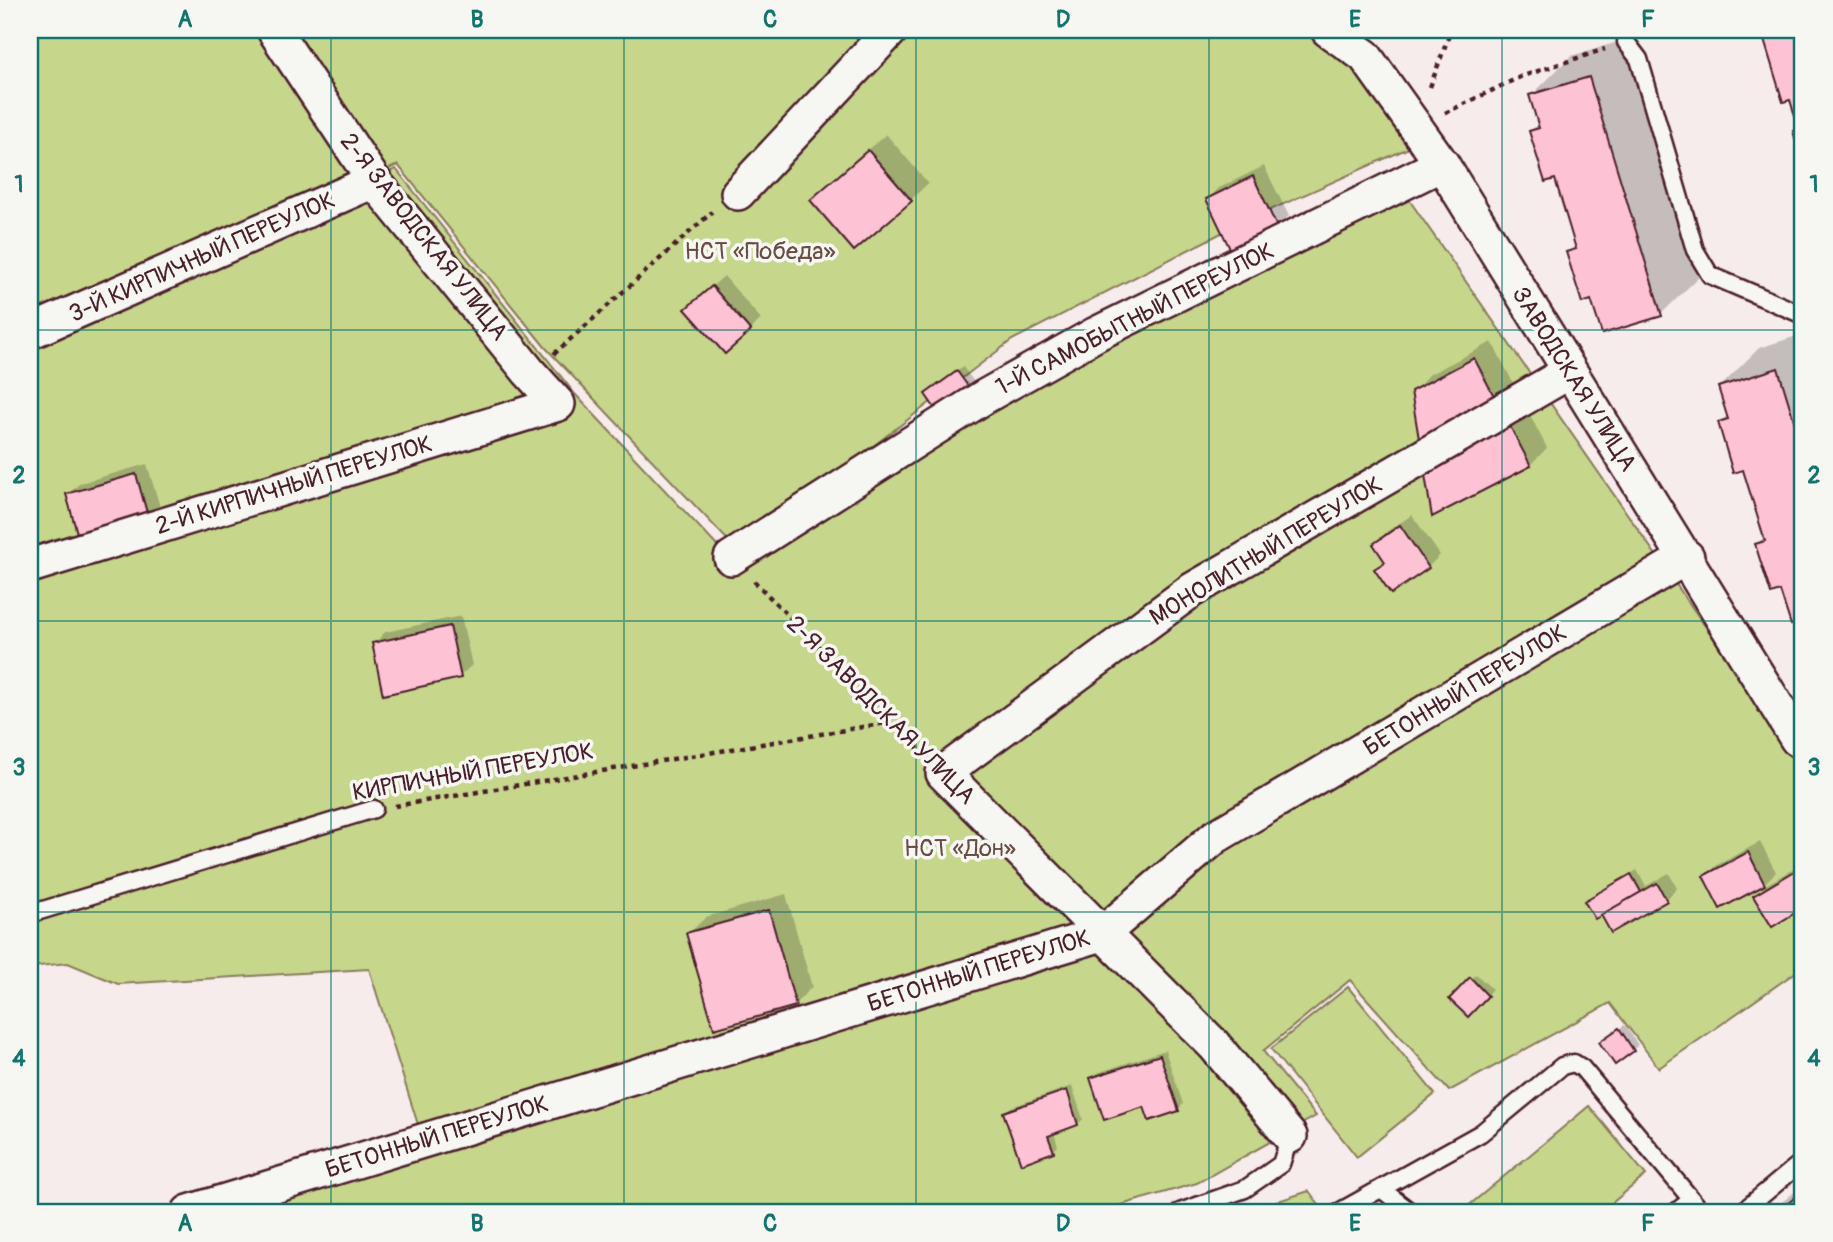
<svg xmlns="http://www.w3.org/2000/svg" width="1833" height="1242" viewBox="0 0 1833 1242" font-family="Pangolin,sans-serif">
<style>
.green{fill:#c6d78b;stroke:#887b5b;stroke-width:2}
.shadow{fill:#0003}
.building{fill:#fdc3d4;stroke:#4a1f2b;stroke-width:2}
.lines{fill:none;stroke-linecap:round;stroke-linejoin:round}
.service-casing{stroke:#4a1f2b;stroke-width:21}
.minor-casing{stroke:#4a1f2b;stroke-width:38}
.path{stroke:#4a1f2b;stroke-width:4.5;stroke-dasharray:5 5;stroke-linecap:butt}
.service{stroke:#f6f6f2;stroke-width:16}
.minor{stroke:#f6f6f2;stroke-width:33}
.grid{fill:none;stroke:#0f766e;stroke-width:2;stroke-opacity:0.55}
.labels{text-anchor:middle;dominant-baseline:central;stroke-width:7;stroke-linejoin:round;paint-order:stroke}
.street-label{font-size:24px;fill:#4a1f2b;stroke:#f6f6f2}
.park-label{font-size:24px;fill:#694d43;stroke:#f6f6f2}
.neatline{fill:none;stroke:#0f766e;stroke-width:2.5}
.grid-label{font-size:23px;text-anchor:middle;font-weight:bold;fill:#0f766e}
</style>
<rect width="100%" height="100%" fill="#f7ecec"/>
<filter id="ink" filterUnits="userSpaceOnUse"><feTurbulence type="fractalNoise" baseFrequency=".0143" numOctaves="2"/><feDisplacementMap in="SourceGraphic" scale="14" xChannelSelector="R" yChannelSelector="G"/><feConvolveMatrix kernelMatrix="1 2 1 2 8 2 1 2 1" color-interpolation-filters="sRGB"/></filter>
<g filter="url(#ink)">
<g class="green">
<path d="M 30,30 L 1313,30 L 1358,59 L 1413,146 L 1237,225 L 1012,340 L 737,550 L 545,347 L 398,165 L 30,323 Z"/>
<path d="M 396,169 L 575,394 L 731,561 L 1035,385 L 1403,191 L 1803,767 L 1803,967 L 1659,1068 L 1610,1003 L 1449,1091 L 1350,980 L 1263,1051 L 1316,1116 L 1197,1183 L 1097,1212 L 230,1212 L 426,1150 L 369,969 L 118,984 L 68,963 L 30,967 L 30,325 Z"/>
<path d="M 1348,987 L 1435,1094 L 1357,1157 L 1271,1049 Z"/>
<path d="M 1589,1106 L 1646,1175 L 1601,1212 L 1461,1212 Z"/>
<path d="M 1309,1191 L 1322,1209 L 1314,1212 L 1244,1212 Z"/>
</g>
<g class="shadow">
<path d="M 1083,30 L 1094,30 L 1088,35 Z"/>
<path d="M 1763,30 L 1803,30 L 1803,160 L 1795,131 L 1800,126 L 1791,98 L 1784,100 Z"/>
<path d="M 1628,39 L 1701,275 L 1661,314 L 1592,298 L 1568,253 L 1576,244 L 1556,177 L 1531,131 L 1539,123 L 1531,96 L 1571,56 Z"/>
<path d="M 886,134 L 928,183 L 911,200 L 812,200 Z"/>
<path d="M 1264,166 L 1289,216 L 1277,227 L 1208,199 L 1219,188 Z"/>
<path d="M 724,276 L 761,319 L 750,330 L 699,298 Z"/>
<path d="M 1803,334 L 1803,620 L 1792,623 L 1782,589 L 1757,544 L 1765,536 L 1745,468 L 1720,423 L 1728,414 L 1720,387 L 1759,348 Z"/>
<path d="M 1492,342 L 1547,448 L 1530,465 L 1413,392 L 1430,374 Z"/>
<path d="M 963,367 L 977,386 L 927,394 L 932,389 Z"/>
<path d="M 147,464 L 160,507 L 148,518 L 68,494 L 80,483 Z"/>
<path d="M 1412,515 L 1440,555 L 1428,567 L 1392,591 L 1376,569 L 1386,560 L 1375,544 L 1386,532 Z"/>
<path d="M 461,616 L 472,665 L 460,676 L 374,644 L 385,632 Z"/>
<path d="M 1760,842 L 1776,872 L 1764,884 L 1706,876 L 1717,865 Z"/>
<path d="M 1803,863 L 1803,906 L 1772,925 L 1756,896 L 1767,884 Z"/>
<path d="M 1637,870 L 1646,886 L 1669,873 L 1677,888 L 1666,900 L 1601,913 L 1587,901 Z"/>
<path d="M 786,894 L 812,987 L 795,1004 L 688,934 L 706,917 Z"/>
<path d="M 1476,974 L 1492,989 L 1468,1014 L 1452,998 Z"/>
<path d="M 1625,1025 L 1638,1045 L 1633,1050 L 1606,1037 Z"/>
<path d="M 1165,1050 L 1183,1104 L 1178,1110 L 1145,1105 L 1092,1079 L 1097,1073 Z"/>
<path d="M 1072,1086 L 1083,1119 L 1078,1124 L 1054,1132 L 1058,1146 L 1053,1151 L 1005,1112 L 1011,1107 Z"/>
<path d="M 1803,1185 L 1803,1212 L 1770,1212 Z"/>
<path d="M 923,1203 L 925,1212 L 884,1212 Z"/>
</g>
<g class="building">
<path d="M 1761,30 L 1803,30 L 1803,166 L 1793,131 L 1799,129 L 1790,100 L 1783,102 Z"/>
<path d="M 1589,77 L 1662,316 L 1602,334 L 1591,300 L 1582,303 L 1566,252 L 1576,249 L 1555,179 L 1545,182 L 1529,131 L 1539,128 L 1529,95 Z"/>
<path d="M 868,150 L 912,201 L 854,251 L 810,200 Z"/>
<path d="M 1253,176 L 1278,229 L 1231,251 L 1206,199 Z"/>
<path d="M 712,286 L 751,331 L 725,354 L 685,309 Z"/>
<path d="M 1474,358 L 1531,466 L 1432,517 L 1411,391 Z"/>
<path d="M 1778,368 L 1803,450 L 1803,622 L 1791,625 L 1780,591 L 1771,594 L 1755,544 L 1765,541 L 1743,470 L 1733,473 L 1718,422 L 1728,419 L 1718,387 Z"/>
<path d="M 957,371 L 973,393 L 941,417 L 925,394 Z"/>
<path d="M 136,474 L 149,520 L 79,540 L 66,494 Z"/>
<path d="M 1400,525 L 1429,568 L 1391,594 L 1374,569 L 1385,562 L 1373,544 Z"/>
<path d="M 450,626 L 461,678 L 383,695 L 372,643 Z"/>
<path d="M 1748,852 L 1765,885 L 1720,909 L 1703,876 Z"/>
<path d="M 1803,866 L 1803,908 L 1772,927 L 1753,896 Z"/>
<path d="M 1631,874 L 1641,892 L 1595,919 L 1584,901 Z"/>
<path d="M 1657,883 L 1667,901 L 1611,933 L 1601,915 Z"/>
<path d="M 769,910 L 796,1006 L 714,1029 L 686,933 Z"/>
<path d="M 1470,977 L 1488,996 L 1468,1017 L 1449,999 Z"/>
<path d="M 1619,1028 L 1634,1051 L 1615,1065 L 1599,1042 Z"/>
<path d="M 1160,1055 L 1179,1111 L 1149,1121 L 1144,1107 L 1104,1120 L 1090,1078 Z"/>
<path d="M 1067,1090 L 1078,1125 L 1048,1136 L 1054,1152 L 1021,1164 L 1003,1112 Z"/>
<path d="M 1803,1191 L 1803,1212 L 1777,1212 Z"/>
</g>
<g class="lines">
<g class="service-casing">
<g id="service">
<path d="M 1626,42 L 1639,59 L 1695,250 L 1710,275 L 1803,315"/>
<path d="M 30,914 L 374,809"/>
<path d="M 1381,1189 L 1411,1212"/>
<path d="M 1180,1212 L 1245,1189 L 1281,1164 L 1290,1136"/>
<path d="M 1339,1212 L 1481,1133 L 1562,1066 L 1574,1063 L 1582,1068 L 1702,1212"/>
<path d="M 1676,1212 L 1691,1200"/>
<path d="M 1742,1212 L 1803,1161"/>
</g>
</g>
<g class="minor-casing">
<g id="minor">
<path d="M 1328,30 L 1365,56 L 1442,164 L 1797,739 L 1803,743"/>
<path d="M 738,193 L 891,30"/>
<path d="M 30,332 L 374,181"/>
<path d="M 731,558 L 984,397 L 1096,334 L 1442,164"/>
<path d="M 30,566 L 558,404 L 529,372 L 374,181 L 274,30"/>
<path d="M 1290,1136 L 1214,1045 L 943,773 L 1192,590 L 1569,372"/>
<path d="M 189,1212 L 1102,934 L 1215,837 L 1687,557"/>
</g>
</g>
<g class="path">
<path d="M 1430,87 L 1451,30"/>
<path d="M 1445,113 L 1520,77 L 1605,49"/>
<path d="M 554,354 L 712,212"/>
<path d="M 754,581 L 920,750"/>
<path d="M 395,806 L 892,722"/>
</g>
<use href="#service" class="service"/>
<use href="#minor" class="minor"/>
</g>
</g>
<path class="grid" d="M 331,30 L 331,1212M 624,30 L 624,1212M 916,30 L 916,1212M 1209,30 L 1209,1212M 1502,30 L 1502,1212M 30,330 L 1803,330M 30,621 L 1803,621M 30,912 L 1803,912"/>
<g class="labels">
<g class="street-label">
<text transform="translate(424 237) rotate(52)">2-Я ЗАВОДСКАЯ УЛИЦА</text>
<text transform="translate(202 257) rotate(-24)">3-Й КИРПИЧНЫЙ ПЕРЕУЛОК</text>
<text transform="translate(1135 319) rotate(-27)">1-Й САМОБЫТНЫЙ ПЕРЕУЛОК</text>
<text transform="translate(1574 379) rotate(58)">ЗАВОДСКАЯ УЛИЦА</text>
<text transform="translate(294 485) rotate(-17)">2-Й КИРПИЧНЫЙ ПЕРЕУЛОК</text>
<text transform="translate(1266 551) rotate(-31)">МОНОЛИТНЫЙ ПЕРЕУЛОК</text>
<text transform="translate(1465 690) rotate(-31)">БЕТОННЫЙ ПЕРЕУЛОК</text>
<text transform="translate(881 710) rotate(45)">2-Я ЗАВОДСКАЯ УЛИЦА</text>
<text transform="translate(473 772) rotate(-10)">КИРПИЧНЫЙ ПЕРЕУЛОК</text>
<text transform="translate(979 971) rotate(-17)">БЕТОННЫЙ ПЕРЕУЛОК</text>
<text transform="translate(437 1137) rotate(-17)">БЕТОННЫЙ ПЕРЕУЛОК</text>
</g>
<g class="park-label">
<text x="760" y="251">НСТ «Победа»</text>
<text x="960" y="848">НСТ «Дон»</text>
</g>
</g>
<rect width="1833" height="1242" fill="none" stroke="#f6f6f2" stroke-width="77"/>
<rect x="38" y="38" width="1756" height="1166" class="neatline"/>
<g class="grid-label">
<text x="185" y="27">A</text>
<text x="477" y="27">B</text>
<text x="770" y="27">C</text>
<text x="1063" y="27">D</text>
<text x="1355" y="27">E</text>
<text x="1648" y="27">F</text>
<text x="19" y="192">1</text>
<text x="1814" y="192">1</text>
<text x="19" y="483">2</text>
<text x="1814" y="483">2</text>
<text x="19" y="775">3</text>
<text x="1814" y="775">3</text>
<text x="19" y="1066">4</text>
<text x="1814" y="1066">4</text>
<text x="185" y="1231">A</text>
<text x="477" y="1231">B</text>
<text x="770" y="1231">C</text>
<text x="1063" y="1231">D</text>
<text x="1355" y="1231">E</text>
<text x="1648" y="1231">F</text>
</g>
</svg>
